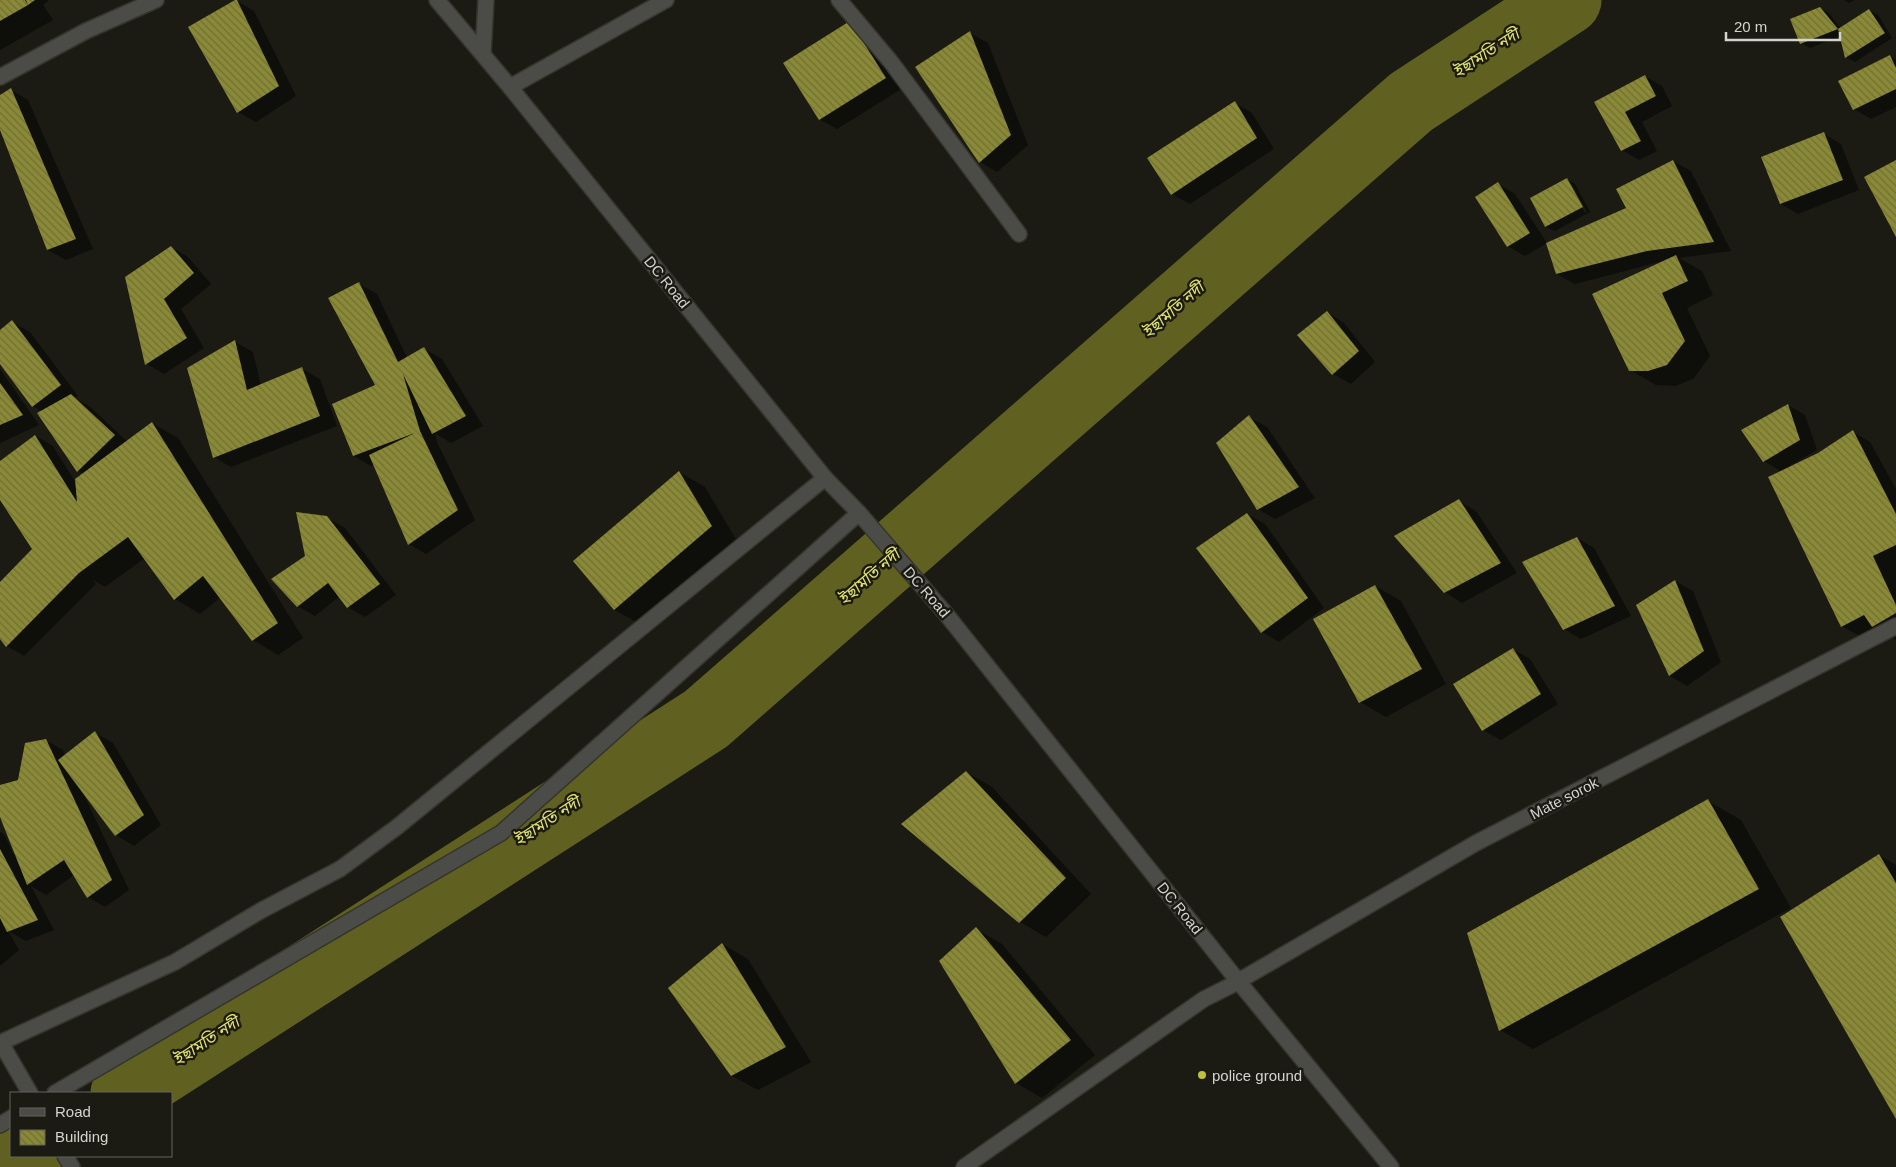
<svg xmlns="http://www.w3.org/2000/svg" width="1896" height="1167" viewBox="0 0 1896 1167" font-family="Arial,'Noto Sans Bengali',sans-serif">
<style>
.shadow{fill:#0007;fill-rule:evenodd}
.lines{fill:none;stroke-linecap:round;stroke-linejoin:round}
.river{stroke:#606021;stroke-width:69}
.building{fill:url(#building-back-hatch)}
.minor-casing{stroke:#35352d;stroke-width:18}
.minor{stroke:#4b4b47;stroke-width:15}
.poi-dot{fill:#bfbe41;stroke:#1b1b13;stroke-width:2}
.labels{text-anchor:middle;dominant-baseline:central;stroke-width:5;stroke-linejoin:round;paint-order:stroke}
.street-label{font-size:15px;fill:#d4d4cf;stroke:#1b1b13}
.poi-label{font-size:15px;fill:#d4d4cf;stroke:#1b1b13;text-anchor:start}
.water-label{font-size:16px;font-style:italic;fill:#e4e473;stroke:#1b1b13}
</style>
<defs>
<pattern id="building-back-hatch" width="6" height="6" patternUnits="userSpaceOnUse" patternTransform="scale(1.25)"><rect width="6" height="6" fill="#8a8936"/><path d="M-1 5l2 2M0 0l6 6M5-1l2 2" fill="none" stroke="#706f39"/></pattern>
</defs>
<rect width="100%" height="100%" fill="#1b1b13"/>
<g class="shadow">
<path d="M 0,0 L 49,0 L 43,5 L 53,20 L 0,50 Z"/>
<path d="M 1844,0 L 1855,0 L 1849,3 Z"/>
<path d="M 237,1 L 254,11 L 296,96 L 256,122 L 238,112 Z"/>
<path d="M 1820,8 L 1829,13 L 1841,29 L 1869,10 L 1878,15 L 1892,38 L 1855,62 L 1846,57 L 1841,36 L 1810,48 L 1801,43 Z"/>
<path d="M 850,22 L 903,88 L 837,129 L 819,119 Z"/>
<path d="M 970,33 L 988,43 L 1028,145 L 997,172 L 980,162 Z"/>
<path d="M 1890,56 L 1896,60 L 1896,107 L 1871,119 L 1854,109 Z"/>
<path d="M 1645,76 L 1662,86 L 1672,106 L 1642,122 L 1657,151 L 1639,160 L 1622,150 L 1596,103 Z"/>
<path d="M 11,90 L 28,100 L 93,249 L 66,260 L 48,250 L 0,126 L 0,97 Z"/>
<path d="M 1235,103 L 1252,113 L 1274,149 L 1190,204 L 1172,194 L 1149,158 Z"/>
<path d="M 1824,134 L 1841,144 L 1859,190 L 1798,214 L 1781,204 Z"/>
<path d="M 1673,161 L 1691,171 L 1731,251 L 1679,258 L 1702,271 L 1713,295 L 1687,308 L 1710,356 L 1693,379 L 1675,386 L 1656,385 L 1630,370 L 1663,261 L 1575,284 L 1557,274 L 1628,209 Z"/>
<path d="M 1567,179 L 1575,184 L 1590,212 L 1555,231 L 1546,227 L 1531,198 ZM 1569,185 L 1572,185 L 1587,212 L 1585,213 Z"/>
<path d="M 1498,184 L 1515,194 L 1547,243 L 1525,256 L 1507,246 Z"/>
<path d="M 171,247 L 188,257 L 211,284 L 181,309 L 204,348 L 164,374 L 147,364 L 127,278 Z"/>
<path d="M 359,284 L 377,294 L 407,358 L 424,349 L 442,359 L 483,426 L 451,443 L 435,433 L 437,442 L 475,520 L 426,554 L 409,544 L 374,464 L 371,466 L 354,456 L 377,386 Z"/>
<path d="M 1327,312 L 1344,323 L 1375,362 L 1351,384 L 1333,374 L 1299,335 Z"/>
<path d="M 12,322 L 30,332 L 78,396 L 75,398 L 89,406 L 128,442 L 152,423 L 178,438 L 303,638 L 278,655 L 253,640 L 220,598 L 200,614 L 175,599 L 145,558 L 105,587 L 92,579 L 96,584 L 24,656 L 7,646 L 0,637 L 0,584 L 33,549 L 0,498 L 0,463 L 36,436 L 53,446 L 77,485 L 84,474 L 78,471 L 43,412 L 33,406 L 0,362 L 0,331 Z"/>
<path d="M 235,342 L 253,352 L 261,386 L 302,369 L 320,379 L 337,426 L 231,467 L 214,457 L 188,369 Z"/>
<path d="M 0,369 L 39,425 L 0,443 Z"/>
<path d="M 1788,405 L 1805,415 L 1817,450 L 1791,465 L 1792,467 L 1818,454 L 1853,432 L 1870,442 L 1896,489 L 1896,640 L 1884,633 L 1867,640 L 1842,626 L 1782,472 L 1764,461 Z"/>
<path d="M 1249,417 L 1267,427 L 1315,498 L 1275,519 L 1258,509 Z"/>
<path d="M 679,472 L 705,487 L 737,541 L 640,624 L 615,610 Z"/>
<path d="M 1459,501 L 1476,511 L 1517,573 L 1462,603 L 1445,592 Z"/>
<path d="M 1247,514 L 1265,524 L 1324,608 L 1279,642 L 1262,632 Z"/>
<path d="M 327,518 L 345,528 L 396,595 L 365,617 L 348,607 L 340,596 L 315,616 L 297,606 L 306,557 Z"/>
<path d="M 1577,538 L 1594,548 L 1631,616 L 1581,639 L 1564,629 Z"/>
<path d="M 1675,581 L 1693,591 L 1721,662 L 1687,686 L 1670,676 L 1638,605 Z"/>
<path d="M 1375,586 L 1401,601 L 1446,684 L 1386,717 L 1360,702 Z"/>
<path d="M 1513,649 L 1530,659 L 1558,704 L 1501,740 L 1483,730 Z"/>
<path d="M 95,733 L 113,743 L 161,825 L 134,846 L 116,835 L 83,793 L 129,890 L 105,907 L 88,897 L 74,875 L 46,895 L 31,886 L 54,930 L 26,941 L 8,931 L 19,950 L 0,966 L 0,832 L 4,834 L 14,855 L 16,854 L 0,814 L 0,786 L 19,781 L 45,740 L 63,750 L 65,756 Z"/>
<path d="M 966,772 L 992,787 L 1091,894 L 1046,937 L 1020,922 Z"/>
<path d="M 1708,801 L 1741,820 L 1791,908 L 1533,1049 L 1500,1030 Z"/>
<path d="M 1879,855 L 1896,865 L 1896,1116 Z"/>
<path d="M 976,929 L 1002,944 L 1095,1055 L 1042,1098 L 1016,1083 Z"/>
<path d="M 722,944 L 748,959 L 811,1062 L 758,1090 L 732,1076 L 670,988 Z"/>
</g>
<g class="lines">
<g class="river">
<path d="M 125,1093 L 706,719 L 1411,102 L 1567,0"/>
<path d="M 10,1167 L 28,1156"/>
</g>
</g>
<g class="building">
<path d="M 0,0 L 25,0 L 28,5 L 26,0 L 35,0 L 28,5 L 0,21 Z"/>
<path d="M 235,0 L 237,0 L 279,86 L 237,113 L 188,27 Z"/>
<path d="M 1820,7 L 1838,29 L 1800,44 L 1790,19 Z"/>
<path d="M 1869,9 L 1885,33 L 1845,58 L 1838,29 Z"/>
<path d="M 850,21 L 886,78 L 819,120 L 783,63 Z"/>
<path d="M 970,31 L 1011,135 L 979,163 L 915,67 Z"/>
<path d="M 1890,55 L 1896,68 L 1896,89 L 1853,110 L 1838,81 Z"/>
<path d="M 1645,75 L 1656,96 L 1625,112 L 1641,141 L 1621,151 L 1594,102 Z"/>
<path d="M 11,88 L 76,239 L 47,250 L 0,130 L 0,95 Z"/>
<path d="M 1235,101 L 1257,138 L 1171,195 L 1147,158 Z"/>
<path d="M 1824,132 L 1843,180 L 1780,204 L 1761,157 Z"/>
<path d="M 1673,160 L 1714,242 L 1647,251 L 1556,274 L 1546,243 L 1626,208 L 1616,189 Z"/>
<path d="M 1896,160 L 1896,237 L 1864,177 Z"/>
<path d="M 1567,178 L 1583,207 L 1545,227 L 1530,198 Z"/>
<path d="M 1498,182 L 1530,233 L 1507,247 L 1475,197 Z"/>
<path d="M 171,246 L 194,273 L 164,299 L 187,338 L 145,365 L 125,277 Z"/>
<path d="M 1676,255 L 1688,281 L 1662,293 L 1685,341 L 1667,365 L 1648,371 L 1629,371 L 1592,294 Z"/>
<path d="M 359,282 L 398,362 L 424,347 L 466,416 L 432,434 L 403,374 L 420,431 L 458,510 L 408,545 L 369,455 L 415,433 L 353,456 L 332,404 L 375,385 L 328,298 Z"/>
<path d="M 1327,311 L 1359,351 L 1332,375 L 1297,335 Z"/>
<path d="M 12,320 L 61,385 L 32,407 L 0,364 L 0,330 Z"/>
<path d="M 235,340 L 247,390 L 302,367 L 320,416 L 213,458 L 187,368 Z"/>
<path d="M 0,383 L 23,415 L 0,425 Z"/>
<path d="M 71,394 L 115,435 L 77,472 L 37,413 Z"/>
<path d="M 1788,404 L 1800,440 L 1763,462 L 1741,430 Z"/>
<path d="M 1249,415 L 1299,487 L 1257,510 L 1216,443 Z"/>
<path d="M 152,422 L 278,623 L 252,641 L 203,576 L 174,600 L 128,537 L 79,573 L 6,647 L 0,639 L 0,582 L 32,549 L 0,500 L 0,461 L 35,435 L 77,502 L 75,479 Z"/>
<path d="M 1853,430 L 1896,514 L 1896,545 L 1873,556 L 1896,605 L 1896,613 L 1872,627 L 1864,615 L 1841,627 L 1768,477 L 1818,453 Z"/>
<path d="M 679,471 L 712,526 L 614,610 L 573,561 Z"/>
<path d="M 1459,499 L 1501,563 L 1444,593 L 1394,536 Z"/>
<path d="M 296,512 L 327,516 L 380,584 L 347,608 L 328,583 L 297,607 L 271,579 L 305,556 Z"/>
<path d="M 1247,513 L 1308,598 L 1261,633 L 1196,548 Z"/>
<path d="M 1577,537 L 1615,606 L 1563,630 L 1522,562 Z"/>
<path d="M 1675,580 L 1704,651 L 1669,676 L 1636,605 Z"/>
<path d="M 1375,585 L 1422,669 L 1359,703 L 1313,619 Z"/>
<path d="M 1513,648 L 1541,694 L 1482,731 L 1453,684 Z"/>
<path d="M 95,731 L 144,815 L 115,836 L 58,760 Z"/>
<path d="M 46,739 L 112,880 L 87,898 L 64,860 L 27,885 L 0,817 L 0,785 L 18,780 L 25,743 Z"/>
<path d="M 966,771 L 1066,878 L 1019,923 L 901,824 Z"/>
<path d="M 1708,799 L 1759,889 L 1499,1031 L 1467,933 Z"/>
<path d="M 0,849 L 38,920 L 7,932 L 0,918 Z"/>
<path d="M 1879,854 L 1896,883 L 1896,1119 L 1780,917 Z"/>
<path d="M 976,927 L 1071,1040 L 1015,1084 L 939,961 Z"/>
<path d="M 722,943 L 786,1047 L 731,1076 L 668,988 Z"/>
</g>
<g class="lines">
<g class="minor-casing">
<g id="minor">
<path d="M 437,0 L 510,87 L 825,478 L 859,513 L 946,614 L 1238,981 L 1391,1167"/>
<path d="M 839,0 L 891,62 L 1019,234"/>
<path d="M 483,54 L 486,0"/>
<path d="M 0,77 L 86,31 L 156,0"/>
<path d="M 510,87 L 666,0"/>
<path d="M 0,1043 L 175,962 L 262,910 L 340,869 L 397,827 L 825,478"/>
<path d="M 1,1043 L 30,1093"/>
<path d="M 55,1093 L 501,833 L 859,513"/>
<path d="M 0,1125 L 11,1118"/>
<path d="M 65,1156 L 72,1167"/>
<path d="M 964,1167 L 1204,999 L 1230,986 L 1476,843 L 1896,626"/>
</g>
</g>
<use href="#minor" class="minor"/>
</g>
<circle class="poi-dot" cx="1202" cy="1075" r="5"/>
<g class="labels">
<g class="street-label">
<text transform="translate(667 282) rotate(51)">DC Road</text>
<text transform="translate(927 592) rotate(49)">DC Road</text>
<text transform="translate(1564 798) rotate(-27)">Mate sorok</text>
<text transform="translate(1180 908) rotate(51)">DC Road</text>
</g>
<g class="poi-label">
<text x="1212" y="1075">police ground</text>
</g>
<g class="water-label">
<text transform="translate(1486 53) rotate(-33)">ইছামতি নদী</text>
<text transform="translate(1173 310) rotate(-41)">ইছামতি নদী</text>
<text transform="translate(869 577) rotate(-41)">ইছামতি নদী</text>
<text transform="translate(547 821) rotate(-33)">ইছামতি নদী</text>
<text transform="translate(206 1041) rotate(-33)">ইছামতি নদী</text>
</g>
</g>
<rect x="10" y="1092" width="162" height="65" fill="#1b1b13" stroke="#65655e"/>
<rect x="20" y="1108" width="25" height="8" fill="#4b4b47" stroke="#65655e"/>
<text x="55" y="1117" font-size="15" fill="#d4d4cf">Road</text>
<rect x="20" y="1130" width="25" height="15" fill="url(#building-back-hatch)" stroke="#65655e"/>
<text x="55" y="1142" font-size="15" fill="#d4d4cf">Building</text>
<path d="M1726 32v8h114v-8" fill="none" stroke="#d4d4cf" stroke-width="2.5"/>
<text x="1734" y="32" font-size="15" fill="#d4d4cf" stroke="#1b1b13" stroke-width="4" paint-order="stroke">20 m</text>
</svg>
